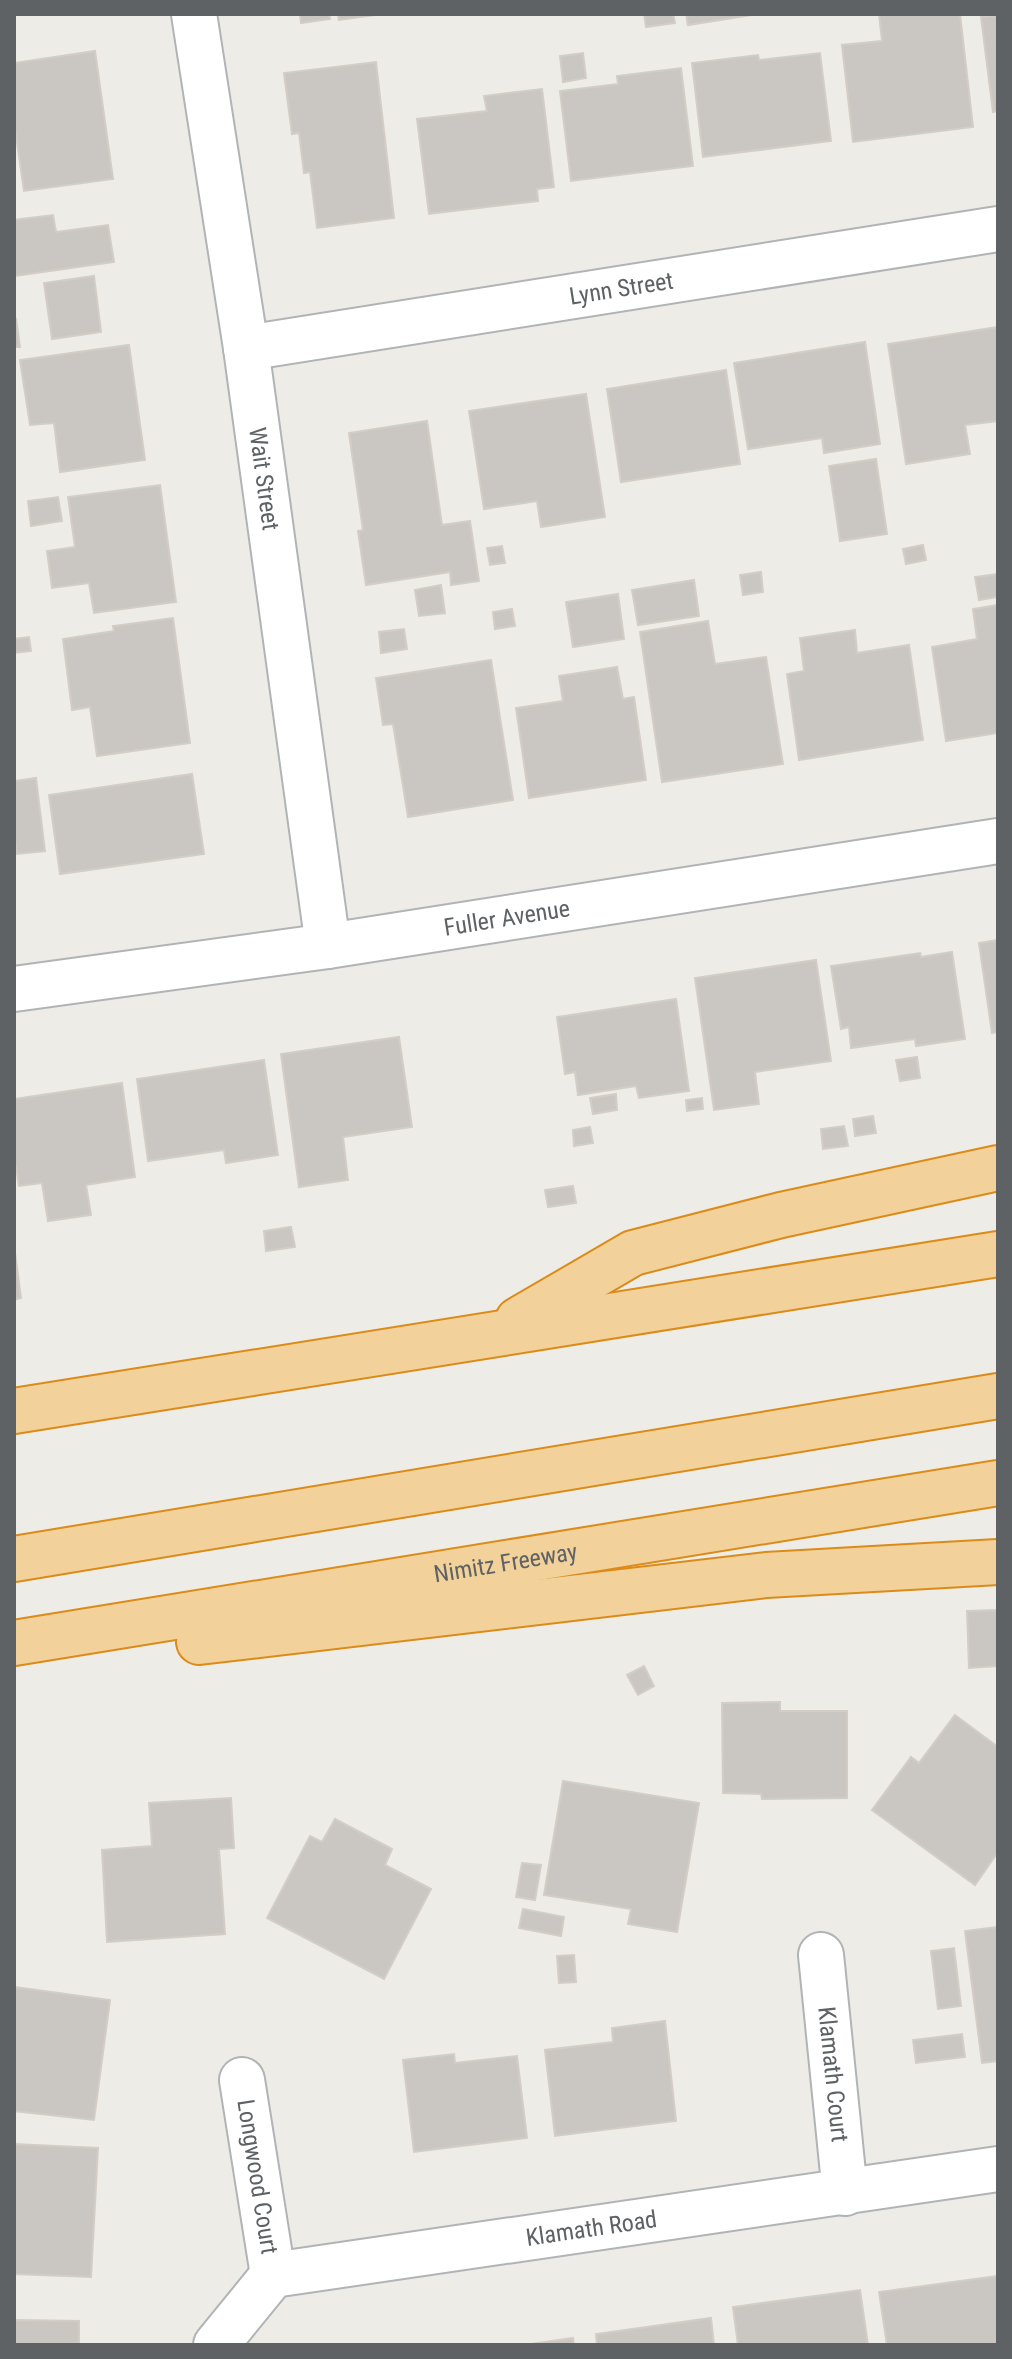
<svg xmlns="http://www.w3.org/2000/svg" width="1012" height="2359" viewBox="0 0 1012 2359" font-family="'Roboto Condensed',sans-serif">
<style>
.building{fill:#cac7c3;stroke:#d3cdc5;stroke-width:2}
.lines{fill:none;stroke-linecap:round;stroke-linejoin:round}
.minor-casing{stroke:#b1b4b7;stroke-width:48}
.highway-casing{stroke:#dc8b19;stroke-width:48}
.minor{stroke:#fff;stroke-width:44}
.highway{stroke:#f2d29a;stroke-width:44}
.labels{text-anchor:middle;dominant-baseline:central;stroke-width:6;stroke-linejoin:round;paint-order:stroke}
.street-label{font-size:24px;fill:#5e6265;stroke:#fff}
</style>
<rect width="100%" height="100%" fill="#eeece6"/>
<g class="building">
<path d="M 300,14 L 329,14 L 330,19 L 301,23 Z"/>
<path d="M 338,14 L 383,14 L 339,20 Z"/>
<path d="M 644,14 L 673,14 L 675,23 L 646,27 Z"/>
<path d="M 686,14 L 758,14 L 688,25 Z"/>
<path d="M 879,14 L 960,14 L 973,127 L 853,142 L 842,45 L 882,41 Z"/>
<path d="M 998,15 L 998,111 L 993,112 L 981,17 Z"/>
<path d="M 95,51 L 113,179 L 24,191 L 14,122 L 14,63 Z"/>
<path d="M 583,53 L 586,78 L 563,82 L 560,56 Z"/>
<path d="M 820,53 L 831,141 L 703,157 L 692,63 L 758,55 L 759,60 Z"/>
<path d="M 376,62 L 394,218 L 317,228 L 310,172 L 304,173 L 299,133 L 292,134 L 284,73 Z"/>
<path d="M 681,68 L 693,166 L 571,181 L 560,91 L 618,84 L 617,76 Z"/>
<path d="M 542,89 L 554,187 L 537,189 L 538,201 L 429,214 L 417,119 L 487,111 L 484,96 Z"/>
<path d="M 53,215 L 56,232 L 108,225 L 114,262 L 14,276 L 14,220 Z"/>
<path d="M 94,276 L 101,332 L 52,339 L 44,283 Z"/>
<path d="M 16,319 L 20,347 L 14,347 L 14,320 Z"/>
<path d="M 998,327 L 998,421 L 965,425 L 970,454 L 906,464 L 888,344 Z"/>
<path d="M 865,342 L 880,444 L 824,453 L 822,438 L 748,449 L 734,363 Z"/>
<path d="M 129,345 L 145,460 L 60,472 L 54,423 L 30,425 L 20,360 Z"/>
<path d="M 726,370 L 740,464 L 621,482 L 607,389 Z"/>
<path d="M 586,394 L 605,517 L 541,527 L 537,501 L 484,509 L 469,411 Z"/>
<path d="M 427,421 L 442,525 L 470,521 L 479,581 L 451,585 L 450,572 L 366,585 L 358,531 L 363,530 L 349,433 Z"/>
<path d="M 876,459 L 887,534 L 840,541 L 829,466 Z"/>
<path d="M 160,485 L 176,602 L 94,613 L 89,583 L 52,588 L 47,551 L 75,547 L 68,497 Z"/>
<path d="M 58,497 L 62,521 L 31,526 L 28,501 Z"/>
<path d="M 923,545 L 926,560 L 906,564 L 903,549 Z"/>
<path d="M 502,546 L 505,563 L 490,565 L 487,548 Z"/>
<path d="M 761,572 L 763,592 L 743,595 L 740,575 Z"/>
<path d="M 998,574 L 998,597 L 979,600 L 975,577 Z"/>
<path d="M 694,580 L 699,616 L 638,625 L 632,590 Z"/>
<path d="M 441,585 L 445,613 L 419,616 L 415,590 Z"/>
<path d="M 618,594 L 624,639 L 573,647 L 566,602 Z"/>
<path d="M 998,605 L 998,733 L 946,741 L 932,647 L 977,639 L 973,609 Z"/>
<path d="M 512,609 L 515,626 L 495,629 L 493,612 Z"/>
<path d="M 173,618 L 190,743 L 97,756 L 90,707 L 72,710 L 63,639 L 114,631 L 113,626 Z"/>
<path d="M 708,621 L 715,664 L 766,657 L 783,764 L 662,782 L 640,632 Z"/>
<path d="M 404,629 L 407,649 L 381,653 L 379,632 Z"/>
<path d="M 855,630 L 857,653 L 909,645 L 923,740 L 799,760 L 787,674 L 804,671 L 800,638 Z"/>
<path d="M 29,637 L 31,651 L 14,653 L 14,639 Z"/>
<path d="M 491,660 L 513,800 L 408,817 L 393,724 L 383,725 L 376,678 Z"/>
<path d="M 617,667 L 623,699 L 634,697 L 646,780 L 529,798 L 516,708 L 563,701 L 559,676 Z"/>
<path d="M 192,774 L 204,854 L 60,874 L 49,795 Z"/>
<path d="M 36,778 L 45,851 L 17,854 L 14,829 L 14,781 Z"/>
<path d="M 998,940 L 998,1032 L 992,1033 L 979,943 Z"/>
<path d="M 952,952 L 965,1039 L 916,1046 L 915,1039 L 851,1048 L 849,1027 L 841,1029 L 831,966 L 920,953 L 921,957 Z"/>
<path d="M 816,960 L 831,1061 L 755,1072 L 759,1104 L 714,1110 L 695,978 Z"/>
<path d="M 676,999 L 689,1091 L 639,1098 L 636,1086 L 578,1095 L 575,1072 L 565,1074 L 557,1017 Z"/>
<path d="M 399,1037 L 412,1127 L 343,1137 L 348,1180 L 299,1187 L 281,1054 Z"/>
<path d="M 917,1057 L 920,1078 L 900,1081 L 896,1060 Z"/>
<path d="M 264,1060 L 278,1155 L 226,1163 L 224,1150 L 148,1161 L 137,1079 Z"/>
<path d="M 122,1083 L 135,1177 L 86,1185 L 91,1215 L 48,1221 L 42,1183 L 19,1186 L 16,1166 L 14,1166 L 14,1099 Z"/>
<path d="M 616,1094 L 617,1110 L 593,1114 L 590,1098 Z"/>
<path d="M 702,1098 L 703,1109 L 687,1111 L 686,1100 Z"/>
<path d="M 873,1116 L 876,1133 L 855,1136 L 853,1119 Z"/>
<path d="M 844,1126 L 848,1146 L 823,1149 L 821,1129 Z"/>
<path d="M 590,1127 L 593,1143 L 574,1146 L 573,1130 Z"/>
<path d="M 573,1186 L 576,1203 L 548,1207 L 545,1190 Z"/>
<path d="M 291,1227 L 295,1247 L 266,1251 L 264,1231 Z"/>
<path d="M 14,1245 L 21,1298 L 14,1300 Z"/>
<path d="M 998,1610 L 998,1666 L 969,1668 L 967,1611 Z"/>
<path d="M 644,1666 L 654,1686 L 638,1695 L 627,1675 Z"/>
<path d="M 780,1702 L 780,1711 L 847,1711 L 847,1798 L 762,1799 L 761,1794 L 723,1793 L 722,1703 Z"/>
<path d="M 955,1715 L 998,1747 L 998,1852 L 975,1885 L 872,1810 L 911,1757 L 919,1763 Z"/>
<path d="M 563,1781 L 699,1803 L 677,1932 L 628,1924 L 631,1909 L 544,1895 Z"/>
<path d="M 231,1798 L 234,1848 L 219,1849 L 225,1934 L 107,1942 L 102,1850 L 152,1846 L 149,1803 Z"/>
<path d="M 335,1819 L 392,1849 L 385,1865 L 431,1889 L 384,1979 L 267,1918 L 310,1836 L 322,1842 Z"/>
<path d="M 522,1863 L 541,1865 L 535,1900 L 516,1897 Z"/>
<path d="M 523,1909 L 564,1917 L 561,1936 L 519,1928 Z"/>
<path d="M 998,1927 L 998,2061 L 982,2063 L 965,1931 Z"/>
<path d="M 954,1948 L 961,2006 L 938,2009 L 931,1951 Z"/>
<path d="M 574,1955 L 576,1982 L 559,1983 L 557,1956 Z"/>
<path d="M 15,1987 L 110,2000 L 94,2120 L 14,2111 Z"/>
<path d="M 665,2021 L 676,2121 L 555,2136 L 545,2050 L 613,2042 L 612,2028 Z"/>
<path d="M 962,2034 L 965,2057 L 916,2063 L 913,2040 Z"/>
<path d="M 454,2054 L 455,2063 L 517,2056 L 527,2138 L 414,2152 L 403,2060 Z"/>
<path d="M 14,2144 L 98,2148 L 91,2277 L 14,2274 Z"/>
<path d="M 998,2276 L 998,2345 L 887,2345 L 879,2292 Z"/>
<path d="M 860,2290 L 868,2345 L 738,2345 L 733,2307 Z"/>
<path d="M 711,2318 L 714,2345 L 597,2345 L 596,2334 Z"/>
<path d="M 14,2320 L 79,2321 L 79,2345 L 14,2345 Z"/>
<path d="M 573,2338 L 574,2345 L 524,2345 Z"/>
</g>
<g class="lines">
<g class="minor-casing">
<g id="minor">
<path id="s1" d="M 194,14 L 246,348 L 328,946"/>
<path id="s2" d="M 246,348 L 998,229"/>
<path id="s3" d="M 14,989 L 328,946 L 998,841"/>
<path id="s4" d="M 821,1955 L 845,2193"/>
<path id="s5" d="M 242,2080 L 273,2275"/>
<path id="s6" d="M 216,2345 L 273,2275 L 998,2169"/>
</g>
</g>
<g class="highway-casing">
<g id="highway">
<path d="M 518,1320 L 633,1253 L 781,1215 L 998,1168"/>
<path d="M 14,1411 L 998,1254"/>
<path d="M 14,1559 L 998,1396"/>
<path d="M 199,1642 L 766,1575 L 998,1562"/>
<path id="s7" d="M 14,1643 L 998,1483"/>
</g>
</g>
<use href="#minor" class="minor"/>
<use href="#highway" class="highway"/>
</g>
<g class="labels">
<g class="street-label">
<text stroke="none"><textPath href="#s2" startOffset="380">Lynn Street</textPath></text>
<text stroke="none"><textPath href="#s1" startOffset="470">Wait Street</textPath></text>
<text stroke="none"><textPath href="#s3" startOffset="498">Fuller Avenue</textPath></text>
<text stroke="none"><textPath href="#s7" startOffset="498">Nimitz Freeway</textPath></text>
<text stroke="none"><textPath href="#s4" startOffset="120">Klamath Court</textPath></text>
<text stroke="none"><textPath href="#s5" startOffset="98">Longwood Court</textPath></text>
<text stroke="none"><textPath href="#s6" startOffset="412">Klamath Road</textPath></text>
</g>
</g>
<rect width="1012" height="2359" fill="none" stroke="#5e6265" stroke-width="32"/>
</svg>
